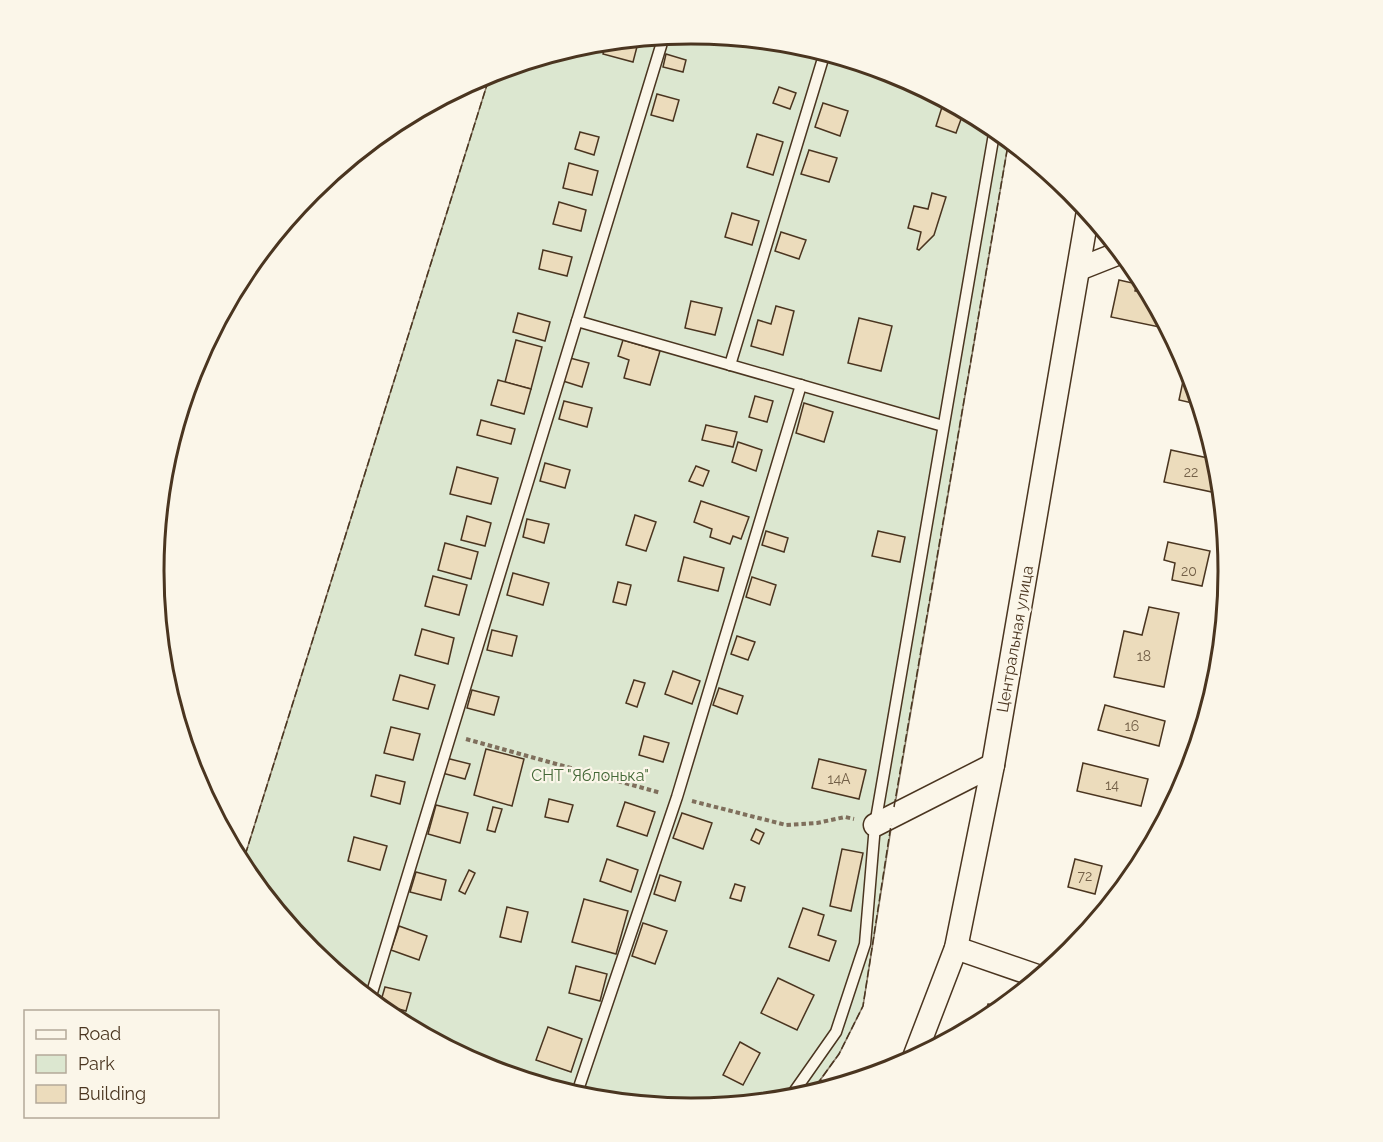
<svg xmlns="http://www.w3.org/2000/svg" width="1383" height="1142" viewBox="0 0 1383 1142" font-family="Raleway,sans-serif">
<style>
.green{fill:#dce7d0;stroke:#887966;stroke-width:1.5}
.building{fill:#ecdcbc;stroke:#4a3520;stroke-width:1.5}
.lines{fill:none;stroke-linecap:round;stroke-linejoin:round}
.service-casing{stroke:#4a3520;stroke-width:13}
.minor-casing{stroke:#4a3520;stroke-width:25}
.path{stroke:#7f6f5c;stroke-width:4;stroke-dasharray:4.5 3;stroke-linecap:butt}
.service{stroke:#fbf6e9;stroke-width:10}
.minor{stroke:#fbf6e9;stroke-width:22}
.fence{stroke:#4a3520;stroke-width:1.5;stroke-dasharray:8 3;stroke-linecap:butt}
.labels{text-anchor:middle;dominant-baseline:central;stroke-width:4.5;stroke-linejoin:round;paint-order:stroke}
.number-label{font-size:14px;fill:#725f47}
.street-label{font-size:16px;fill:#4a3520;stroke:#fbf6e9}
.park-label{font-size:16px;fill:#436837;stroke:#fbf6e9}
.rim{fill:none;stroke:#4a3520;stroke-width:3}
</style>
<rect width="100%" height="100%" fill="#fbf6e9"/>
<path class="green" d="M 691,33 L 797,43 L 898,74 L 991,124 L 1009,139 L 893,816 L 863,1006 L 839,1054 L 810,1094 L 796,1099 L 691,1109 L 586,1099 L 485,1068 L 392,1018 L 311,951 L 242,865 L 491,72 L 587,43 Z"/>
<g class="building">
<path d="M 636,38 L 639,39 L 633,62 L 603,54 L 606,41 Z"/>
<path d="M 666,54 L 686,60 L 683,72 L 663,67 Z"/>
<path d="M 779,87 L 796,93 L 790,109 L 773,103 Z"/>
<path d="M 657,94 L 679,100 L 673,121 L 651,115 Z"/>
<path d="M 823,103 L 848,111 L 840,136 L 815,127 Z"/>
<path d="M 943,104 L 964,111 L 956,133 L 936,126 Z"/>
<path d="M 580,132 L 599,137 L 594,155 L 575,149 Z"/>
<path d="M 757,134 L 783,142 L 773,175 L 747,167 Z"/>
<path d="M 809,150 L 837,158 L 829,182 L 801,174 Z"/>
<path d="M 569,163 L 598,171 L 592,195 L 563,188 Z"/>
<path d="M 932,193 L 946,197 L 934,235 L 919,250 L 917,249 L 921,232 L 908,228 L 914,206 L 928,209 Z"/>
<path d="M 559,202 L 586,210 L 581,231 L 553,224 Z"/>
<path d="M 732,213 L 759,221 L 752,245 L 725,237 Z"/>
<path d="M 781,232 L 806,240 L 799,259 L 775,251 Z"/>
<path d="M 543,250 L 572,257 L 567,276 L 539,269 Z"/>
<path d="M 1119,280 L 1137,284 L 1135,291 L 1151,294 L 1169,329 L 1111,317 Z"/>
<path d="M 691,301 L 722,308 L 715,335 L 685,328 Z"/>
<path d="M 776,306 L 794,311 L 783,355 L 751,346 L 758,320 L 771,324 Z"/>
<path d="M 518,313 L 550,322 L 545,341 L 513,332 Z"/>
<path d="M 859,318 L 892,326 L 881,371 L 848,363 Z"/>
<path d="M 516,340 L 542,347 L 531,389 L 505,382 Z"/>
<path d="M 623,340 L 660,351 L 650,385 L 624,378 L 629,360 L 618,356 Z"/>
<path d="M 570,358 L 589,363 L 582,387 L 563,381 Z"/>
<path d="M 498,380 L 531,389 L 524,414 L 491,405 Z"/>
<path d="M 1183,381 L 1194,383 L 1201,405 L 1179,400 Z"/>
<path d="M 755,396 L 773,401 L 767,422 L 749,417 Z"/>
<path d="M 564,401 L 592,408 L 587,427 L 559,419 Z"/>
<path d="M 804,403 L 833,412 L 824,442 L 796,433 Z"/>
<path d="M 481,420 L 515,429 L 511,444 L 477,435 Z"/>
<path d="M 706,425 L 737,432 L 733,447 L 702,440 Z"/>
<path d="M 738,442 L 762,450 L 756,471 L 732,462 Z"/>
<path d="M 1171,450 L 1217,460 L 1218,463 L 1212,492 L 1164,482 Z"/>
<path d="M 545,463 L 570,470 L 565,488 L 540,481 Z"/>
<path d="M 696,466 L 709,471 L 703,486 L 689,481 Z"/>
<path d="M 457,467 L 498,478 L 491,504 L 450,494 Z"/>
<path d="M 701,501 L 749,517 L 741,539 L 733,536 L 730,544 L 710,537 L 712,529 L 694,522 Z"/>
<path d="M 635,515 L 656,522 L 646,551 L 626,545 Z"/>
<path d="M 467,516 L 491,523 L 485,546 L 461,540 Z"/>
<path d="M 527,519 L 549,524 L 544,543 L 523,537 Z"/>
<path d="M 766,531 L 788,538 L 784,552 L 762,545 Z"/>
<path d="M 878,531 L 905,537 L 900,562 L 872,556 Z"/>
<path d="M 1168,542 L 1210,551 L 1202,586 L 1172,580 L 1175,563 L 1164,560 Z"/>
<path d="M 445,543 L 478,552 L 471,579 L 438,570 Z"/>
<path d="M 684,557 L 724,568 L 718,591 L 678,581 Z"/>
<path d="M 513,573 L 549,583 L 543,605 L 507,595 Z"/>
<path d="M 433,576 L 467,585 L 459,615 L 425,606 Z"/>
<path d="M 752,577 L 776,585 L 770,605 L 746,597 Z"/>
<path d="M 618,582 L 631,585 L 626,605 L 613,602 Z"/>
<path d="M 1149,607 L 1179,613 L 1164,687 L 1114,677 L 1124,631 L 1142,635 Z"/>
<path d="M 422,629 L 454,638 L 448,664 L 415,655 Z"/>
<path d="M 492,630 L 517,636 L 512,656 L 487,650 Z"/>
<path d="M 737,636 L 755,642 L 748,660 L 731,654 Z"/>
<path d="M 673,671 L 700,681 L 692,704 L 665,694 Z"/>
<path d="M 400,675 L 435,685 L 428,709 L 393,700 Z"/>
<path d="M 634,680 L 645,683 L 637,707 L 626,703 Z"/>
<path d="M 719,688 L 743,696 L 737,714 L 713,705 Z"/>
<path d="M 472,690 L 499,697 L 494,715 L 467,708 Z"/>
<path d="M 1105,705 L 1165,721 L 1159,746 L 1098,730 Z"/>
<path d="M 391,727 L 420,734 L 413,760 L 384,753 Z"/>
<path d="M 644,736 L 669,743 L 663,762 L 639,755 Z"/>
<path d="M 486,749 L 524,759 L 512,806 L 474,795 Z"/>
<path d="M 446,758 L 470,764 L 465,779 L 442,773 Z"/>
<path d="M 819,759 L 866,770 L 859,799 L 812,788 Z"/>
<path d="M 1083,763 L 1148,779 L 1141,806 L 1077,791 Z"/>
<path d="M 376,775 L 405,782 L 400,804 L 371,796 Z"/>
<path d="M 549,799 L 573,805 L 568,822 L 545,817 Z"/>
<path d="M 625,802 L 655,812 L 647,836 L 617,826 Z"/>
<path d="M 436,805 L 468,813 L 460,843 L 428,834 Z"/>
<path d="M 493,807 L 502,809 L 495,832 L 487,830 Z"/>
<path d="M 682,813 L 712,823 L 703,849 L 673,838 Z"/>
<path d="M 756,829 L 764,833 L 759,844 L 751,840 Z"/>
<path d="M 354,837 L 387,846 L 380,870 L 348,861 Z"/>
<path d="M 842,849 L 863,853 L 851,911 L 830,906 Z"/>
<path d="M 607,859 L 638,870 L 631,892 L 600,881 Z"/>
<path d="M 1075,859 L 1102,866 L 1095,894 L 1068,887 Z"/>
<path d="M 469,870 L 475,873 L 465,894 L 459,891 Z"/>
<path d="M 416,872 L 446,880 L 441,900 L 410,892 Z"/>
<path d="M 660,875 L 681,882 L 675,901 L 654,894 Z"/>
<path d="M 735,884 L 745,887 L 741,901 L 730,898 Z"/>
<path d="M 584,899 L 628,911 L 616,954 L 572,942 Z"/>
<path d="M 507,907 L 528,912 L 521,942 L 500,937 Z"/>
<path d="M 803,908 L 824,915 L 818,935 L 836,941 L 829,961 L 789,947 Z"/>
<path d="M 643,923 L 667,931 L 655,964 L 632,956 Z"/>
<path d="M 399,926 L 427,936 L 419,960 L 391,950 Z"/>
<path d="M 576,966 L 607,974 L 600,1001 L 569,993 Z"/>
<path d="M 778,978 L 814,995 L 797,1030 L 761,1013 Z"/>
<path d="M 385,987 L 411,993 L 406,1011 L 380,1004 Z"/>
<path d="M 988,1004 L 1004,1007 L 983,1022 Z"/>
<path d="M 548,1027 L 582,1039 L 571,1072 L 536,1060 Z"/>
<path d="M 740,1042 L 760,1053 L 743,1085 L 723,1075 Z"/>
<path d="M 583,1093 L 606,1100 L 582,1097 Z"/>
</g>
<g class="lines">
<g class="service-casing">
<g id="service">
<path d="M 577,321 L 943,426"/>
<path d="M 730,365 L 825,52"/>
<path d="M 370,999 L 664,36"/>
<path d="M 576,1096 L 677,797 L 801,385"/>
<path d="M 789,1099 L 836,1032 L 865,944 L 875,825 L 995,128"/>
</g>
</g>
<g class="minor-casing">
<g id="minor">
<path d="M 1079,269 L 1122,252"/>
<path d="M 875,825 L 993,765"/>
<path d="M 956,948 L 1040,977"/>
<path d="M 913,1060 L 956,948 L 993,765 L 1088,211"/>
</g>
</g>
<g class="path">
<path d="M 466,739 L 661,793"/>
<path d="M 692,801 L 786,825 L 817,823 L 845,817 L 854,819"/>
</g>
<use href="#service" class="service"/>
<use href="#minor" class="minor"/>
<g class="fence">
<path d="M 894,807 L 1009,139"/>
<path d="M 242,865 L 491,72"/>
<path d="M 810,1094 L 839,1054 L 863,1006 L 891,825"/>
</g>
</g>
<g class="labels">
<g class="number-label">
<text x="1191" y="472">22</text>
<text x="1189" y="571">20</text>
<text x="1144" y="656">18</text>
<text x="1132" y="726">16</text>
<text x="839" y="779">14А</text>
<text x="1112" y="785">14</text>
<text x="1085" y="876">72</text>
</g>
<g class="street-label">
<text transform="translate(1015 639) rotate(-80)">Центральная улица</text>
</g>
<g class="park-label">
<text x="590" y="775">СНТ "Яблонька"</text>
</g>
</g>
<path d="M0 0H1383V1142H0ZM164 571a527 527 0 1 1 1054 0a527 527 0 1 1-1054 0Z" fill="#fbf6e9" fill-rule="evenodd"/>
<path class="rim" d="M164 571a527 527 0 1 1 1054 0a527 527 0 1 1-1054 0Z"/>
<rect x="24" y="1010" width="195" height="108" fill="#fbf6e9" stroke="#b4a999" stroke-width="1.5"/>
<rect x="36" y="1030" width="30" height="9" fill="#fbf6e9" stroke="#b4a999" stroke-width="1.5"/>
<text x="78" y="1040" font-size="18" fill="#4a3520">Road</text>
<rect x="36" y="1055" width="30" height="18" fill="#dce7d0" stroke="#b4a999" stroke-width="1.5"/>
<text x="78" y="1070" font-size="18" fill="#4a3520">Park</text>
<rect x="36" y="1085" width="30" height="18" fill="#ecdcbc" stroke="#b4a999" stroke-width="1.5"/>
<text x="78" y="1100" font-size="18" fill="#4a3520">Building</text>
</svg>
